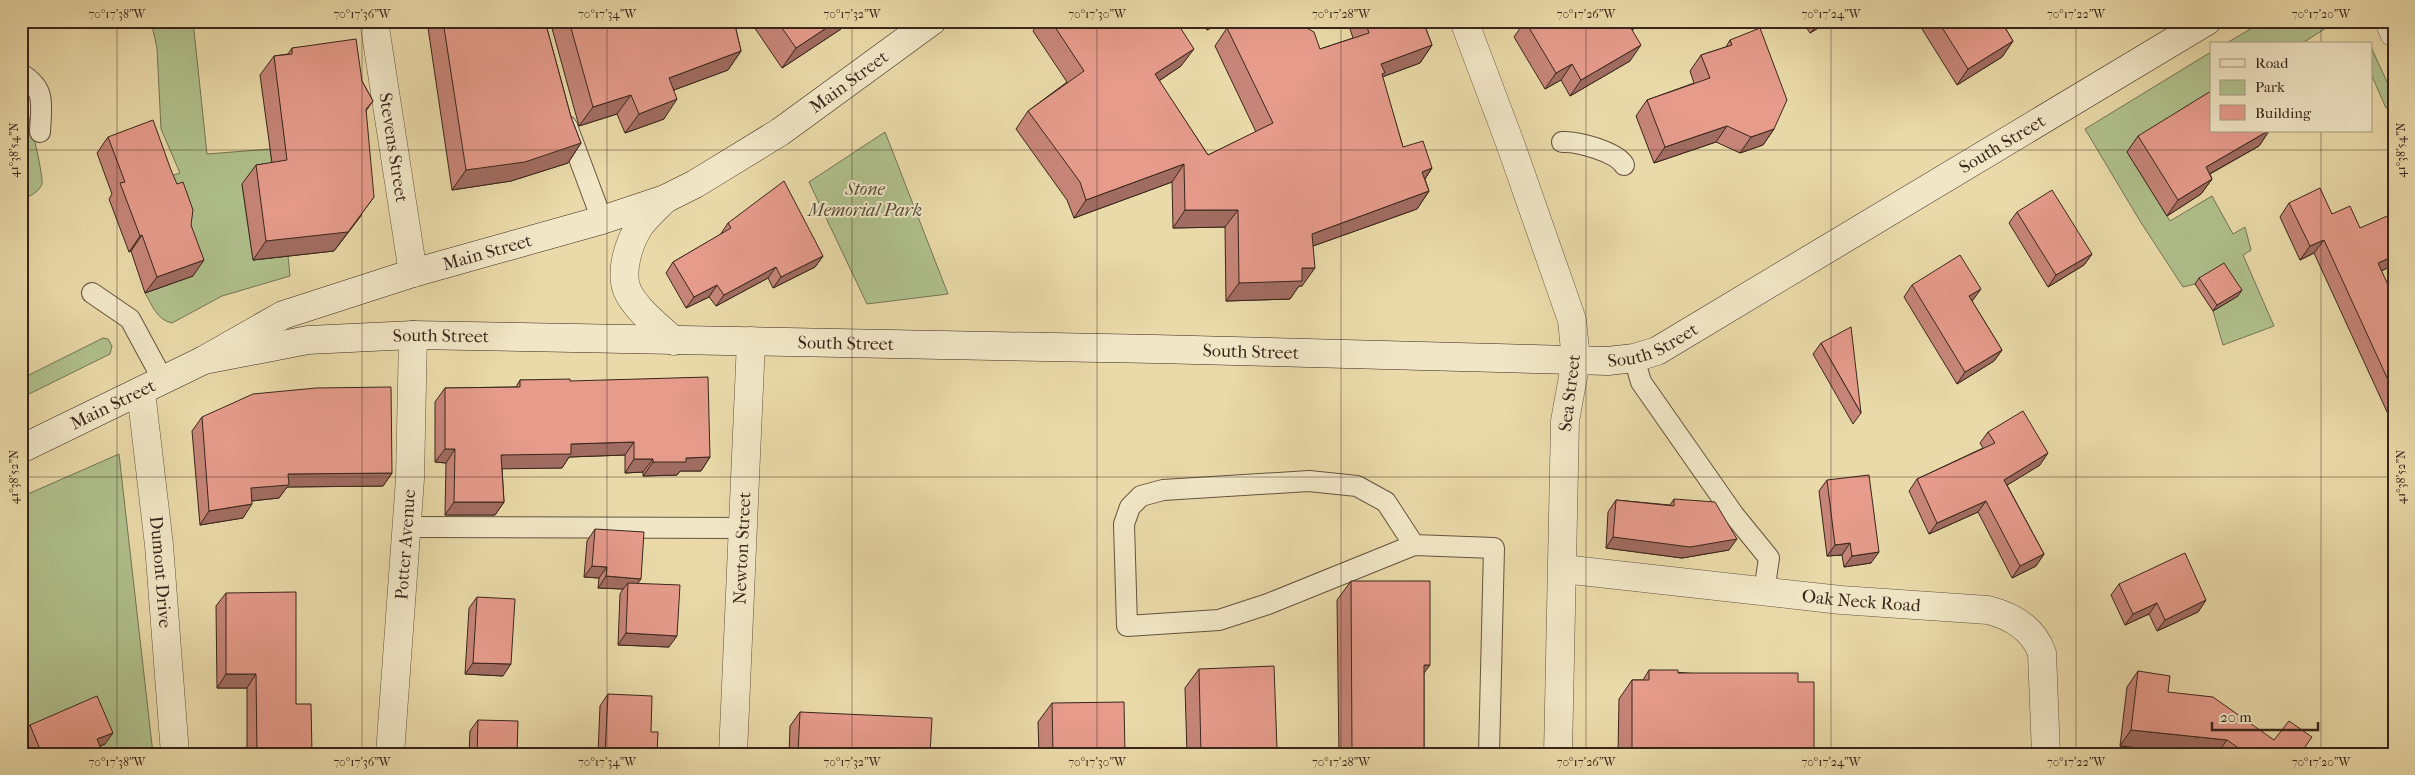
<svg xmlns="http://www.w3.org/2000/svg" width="2415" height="775" viewBox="0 0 2415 775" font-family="'IM FELL French Canon',serif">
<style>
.green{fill:#b0c18d;stroke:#747454}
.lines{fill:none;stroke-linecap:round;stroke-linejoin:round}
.service-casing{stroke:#65533e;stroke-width:22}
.minor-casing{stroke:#65533e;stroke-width:29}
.tertiary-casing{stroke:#65533e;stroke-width:29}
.secondary-casing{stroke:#39261b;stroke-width:29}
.service{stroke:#f1e7c7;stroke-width:20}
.minor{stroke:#f1e7c7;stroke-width:28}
.tertiary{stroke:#f1e7c7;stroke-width:28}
.secondary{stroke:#f1e7c7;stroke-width:28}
.wall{fill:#c68578;stroke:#39261b}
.shaded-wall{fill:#a16c61;stroke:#39261b}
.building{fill:#e69b8b;stroke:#39261b}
.ticks{fill:none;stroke:#39261b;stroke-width:1;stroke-opacity:0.45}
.labels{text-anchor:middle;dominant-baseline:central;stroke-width:4;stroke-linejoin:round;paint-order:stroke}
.street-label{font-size:18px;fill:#39261b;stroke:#f1e7c7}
.park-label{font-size:18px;font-style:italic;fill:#574d38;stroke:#f1e7c7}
.neatline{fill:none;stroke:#39261b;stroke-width:2}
.ticks-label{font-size:12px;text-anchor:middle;fill:#39261b}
</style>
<rect width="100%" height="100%" fill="#eadaa9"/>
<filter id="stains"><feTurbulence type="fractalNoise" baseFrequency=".004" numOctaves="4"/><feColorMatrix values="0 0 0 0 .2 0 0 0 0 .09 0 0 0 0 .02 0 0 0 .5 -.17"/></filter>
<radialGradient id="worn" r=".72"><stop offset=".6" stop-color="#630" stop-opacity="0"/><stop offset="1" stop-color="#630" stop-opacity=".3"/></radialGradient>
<g class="green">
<path d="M 151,21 L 193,21 L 207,154 L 270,149 L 274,180 L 242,185 L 253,260 L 288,256 L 290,276 L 222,296 L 172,323 C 157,320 152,305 145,293 L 193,275 L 153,182 L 180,173 L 161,129 L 157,48 Z"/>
<path d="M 2264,21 L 2337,21 L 2301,44 L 2225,44 Z"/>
<path d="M 2371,47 L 2394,97 L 2394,109 L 2386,108 L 2371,74 Z"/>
<path d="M 2211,52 L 2211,100 L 2127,152 L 2170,221 L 2212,196 L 2233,234 L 2245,227 L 2251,250 L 2243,255 L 2274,326 L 2223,345 L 2213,311 L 2238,295 L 2220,269 L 2195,284 L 2183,287 L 2140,221 L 2085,129 Z"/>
<path d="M 21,93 C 26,101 44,176 42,184 C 38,193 30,196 21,200 Z"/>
<path d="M 885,132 L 948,294 L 867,304 L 809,182 Z"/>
<path d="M 103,338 L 108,339 L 112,346 L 110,354 L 21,398 L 21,379 Z"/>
<path d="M 119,454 L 153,754 L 21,754 L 21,497 Z"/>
</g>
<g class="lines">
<g class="service-casing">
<g id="service">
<path d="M 21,74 C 47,89 41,106 40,132"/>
<path d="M 567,126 L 602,220"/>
<path d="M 1562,142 C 1577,141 1617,152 1624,165"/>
<path d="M 92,293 L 130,319 L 163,380"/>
<path d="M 1634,358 L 1641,382 L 1734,515 L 1769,558 L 1764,592"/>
<path d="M 406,527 L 743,528"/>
<path d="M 1414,545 L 1386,502 L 1357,486 L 1309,481 L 1163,490 L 1141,496 L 1130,507 L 1124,524 L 1127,626 L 1219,620 L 1268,604 L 1414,545 L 1494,548 L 1489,754"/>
</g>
</g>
<g class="minor-casing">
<g id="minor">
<path id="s1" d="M 374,21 L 413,273"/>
<path d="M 1464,21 L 1510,143 L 1572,320 L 1576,360"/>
<path d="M 2389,21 L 2394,33"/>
<path d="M 665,199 C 657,207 648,215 641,224 C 629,241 618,274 629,294 C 639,312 659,327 674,341"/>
<path id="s2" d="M 141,392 L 159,545 L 175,754"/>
<path id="s3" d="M 1563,569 L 1841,600 L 1988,610 C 2012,616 2033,628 2042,653 L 2046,754"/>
<path id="s4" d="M 390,754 L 410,479 L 413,335"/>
<path id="s5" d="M 733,754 L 751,341"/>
</g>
</g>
<g class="tertiary-casing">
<path id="tertiary" d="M 1558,754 L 1565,421 L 1576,360"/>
</g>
<g class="secondary-casing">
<g id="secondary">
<path id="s6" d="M 204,360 L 308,340 L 413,335 L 1155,349 L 1608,361 L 1634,358 L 1657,351 L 2207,21"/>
<path id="s7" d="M 21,449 L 204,360 L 283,315 L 413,273 L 602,220 L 665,199 L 695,184 L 780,132 L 932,21"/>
</g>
</g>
<use href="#service" class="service"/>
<use href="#minor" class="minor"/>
<use href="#tertiary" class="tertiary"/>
<use href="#secondary" class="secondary"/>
</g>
<g class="wall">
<path d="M 427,21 L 545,21 L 571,117 L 581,143 L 568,163 L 511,181 L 452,190 Z"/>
<path d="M 550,21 L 734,21 L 741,51 L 728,70 L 674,90 L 664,119 L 625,133 L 617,114 L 579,126 Z"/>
<path d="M 750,21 L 847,21 L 841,29 L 782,68 Z"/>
<path d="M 1040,21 L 1176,21 L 1181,66 L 1159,81 L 1208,155 L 1256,132 L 1215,46 L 1227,28 L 1320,49 L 1353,38 L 1349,26 L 1353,21 L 1423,21 L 1432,45 L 1420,63 L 1382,77 L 1403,147 L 1432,168 L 1425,179 L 1429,191 L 1417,209 L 1313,246 L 1302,286 L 1299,286 L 1290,299 L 1226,301 L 1225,227 L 1173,228 L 1172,182 L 1074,218 L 1067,200 L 1016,129 L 1028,111 L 1067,82 L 1033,31 Z"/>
<path d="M 1202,21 L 1224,21 L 1207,30 Z"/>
<path d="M 1525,21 L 1646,22 L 1632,30 L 1630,61 L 1570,96 L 1561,80 L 1545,89 L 1514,37 Z"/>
<path d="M 1802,21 L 1830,21 L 1810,33 Z"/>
<path d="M 1917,21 L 2001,21 L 2013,41 L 2002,57 L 1957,85 Z"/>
<path d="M 1730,40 L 1774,129 L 1763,145 L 1740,153 L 1716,142 L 1654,163 L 1636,116 L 1647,100 L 1694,83 L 1690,71 L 1701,55 L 1726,47 Z"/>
<path d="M 292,48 L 362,81 L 373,101 L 366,111 L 361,216 L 334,251 L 253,260 L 242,184 L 256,165 L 272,163 L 260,75 L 274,56 L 288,54 Z"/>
<path d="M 2211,131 L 2269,131 L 2259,146 L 2210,174 L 2212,179 L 2201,194 L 2167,216 L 2127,152 L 2138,136 Z"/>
<path d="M 108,137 L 191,225 L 193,276 L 145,293 L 131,251 L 129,252 L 109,199 L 112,194 L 97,153 Z"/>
<path d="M 2289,203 L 2332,214 L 2360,228 L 2394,265 L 2381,271 L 2394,298 L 2394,427 L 2314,253 L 2300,260 L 2280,217 Z"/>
<path d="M 2017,212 L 2092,254 L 2084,265 L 2048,287 L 2009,223 Z"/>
<path d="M 728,223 L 823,256 L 815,267 L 773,288 L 768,278 L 716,306 L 709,297 L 686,308 L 666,273 L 673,262 L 720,235 Z"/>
<path d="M 2199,278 L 2238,296 L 2213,311 L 2195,284 Z"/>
<path d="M 1912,285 L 1973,300 L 1972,301 L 2002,350 L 1994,361 L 1957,384 L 1904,297 Z"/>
<path d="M 1821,343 L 1861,413 L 1853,424 L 1813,354 Z"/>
<path d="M 520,380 L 570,381 L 710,457 L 701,471 L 680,471 L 677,475 L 643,476 L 643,472 L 625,473 L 625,455 L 569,457 L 562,468 L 502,468 L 504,502 L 495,515 L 445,515 L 446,463 L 435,462 L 435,402 L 445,388 L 516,387 Z"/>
<path d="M 202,417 L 392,473 L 383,486 L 287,487 L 279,498 L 252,501 L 243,518 L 200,525 L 192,431 Z"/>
<path d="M 1988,432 L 2040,465 L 2007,485 L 2044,554 L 2036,566 L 2012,578 L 1978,512 L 1929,534 L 1909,491 L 1917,479 L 1983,448 L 1980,443 Z"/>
<path d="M 1827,480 L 1871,563 L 1844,567 L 1842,555 L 1827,556 L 1819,491 Z"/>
<path d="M 1674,499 L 1729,550 L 1682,558 L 1606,548 L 1608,512 L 1616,500 L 1670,505 Z"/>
<path d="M 595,529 L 641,579 L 637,583 L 669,647 L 618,645 L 620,594 L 623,589 L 598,588 L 599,578 L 584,577 L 587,541 Z"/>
<path d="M 2394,564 L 2394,572 L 2392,567 Z"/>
<path d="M 1351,581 L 1424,673 L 1424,754 L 1339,754 L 1337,600 Z"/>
<path d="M 2119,584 L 2206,600 L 2198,612 L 2157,631 L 2149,614 L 2125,625 L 2111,595 Z"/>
<path d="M 226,593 L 296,704 L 312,754 L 247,754 L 247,688 L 217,688 L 216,606 Z"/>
<path d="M 477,597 L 503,676 L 465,674 L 469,608 Z"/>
<path d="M 1199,669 L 1277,749 L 1274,754 L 1187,754 L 1185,688 Z"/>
<path d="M 1649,670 L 1798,682 L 1814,754 L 1618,754 L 1619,699 L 1632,680 L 1643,680 Z"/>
<path d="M 2138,671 L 2168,692 L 2274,740 L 2300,754 L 2197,754 L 2120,746 L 2127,687 Z"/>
<path d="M 608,694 L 651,732 L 657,754 L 598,754 L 600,706 Z"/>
<path d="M 1052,703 L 1125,754 L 1039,754 L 1038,722 Z"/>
<path d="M 800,712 L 930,754 L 789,754 L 790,726 Z"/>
<path d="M 478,720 L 517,754 L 469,754 L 470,731 Z"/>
<path d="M 30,725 L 105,744 L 100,746 L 103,754 L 29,754 L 22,736 Z"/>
</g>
<g class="shaded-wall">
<path d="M 837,21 L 847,21 L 841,29 L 782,68 L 796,48 Z"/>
<path d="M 1213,21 L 1224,21 L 1207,30 Z"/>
<path d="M 1631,21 L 1646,21 L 1617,39 L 1628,23 Z"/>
<path d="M 1825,21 L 1830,21 L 1810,33 L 1815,28 Z"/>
<path d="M 2013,41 L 2002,57 L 1957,85 L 1968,69 Z"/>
<path d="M 1432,45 L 1420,63 L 1382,77 L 1381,64 Z"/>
<path d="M 1641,45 L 1630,61 L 1570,96 L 1581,80 Z"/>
<path d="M 1194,49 L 1181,66 L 1142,92 L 1155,74 Z"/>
<path d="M 741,51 L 728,70 L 655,97 L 669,78 Z"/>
<path d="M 1572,64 L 1561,80 L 1545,89 L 1556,73 Z"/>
<path d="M 631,95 L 617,114 L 579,126 L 593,107 Z"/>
<path d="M 677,99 L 664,119 L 625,133 L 639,114 Z"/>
<path d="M 1727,126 L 1716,142 L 1654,163 L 1665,147 Z"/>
<path d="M 1774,129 L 1763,145 L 1740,153 L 1751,137 Z"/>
<path d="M 2268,131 L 2269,131 L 2259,146 L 2195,182 L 2206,167 Z"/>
<path d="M 581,143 L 568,163 L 511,181 L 452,190 L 466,170 Z"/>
<path d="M 1184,164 L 1172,182 L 1074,218 L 1086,200 Z"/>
<path d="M 1432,168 L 1420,186 L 1422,172 Z"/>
<path d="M 2212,179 L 2201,194 L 2167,216 L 2178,200 Z"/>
<path d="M 1429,191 L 1417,209 L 1299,251 L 1312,234 Z"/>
<path d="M 374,197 L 334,251 L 253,260 L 266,241 Z"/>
<path d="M 1185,210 L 1238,210 L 1225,227 L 1173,228 Z"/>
<path d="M 142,235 L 131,251 L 129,252 L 140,236 Z"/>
<path d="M 2324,240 L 2314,253 L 2300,260 L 2310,246 Z"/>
<path d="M 2092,254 L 2084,265 L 2048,287 L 2056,275 Z"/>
<path d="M 823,256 L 815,267 L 773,288 L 781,277 Z"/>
<path d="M 2394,256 L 2394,265 L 2368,277 L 2378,263 Z"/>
<path d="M 204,260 L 193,276 L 145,293 L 157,277 Z"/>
<path d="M 776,267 L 768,278 L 716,306 L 724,295 Z"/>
<path d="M 1302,268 L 1315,268 L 1302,286 L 1299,286 L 1290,299 L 1226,301 L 1239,283 Z"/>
<path d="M 717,285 L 709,297 L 686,308 L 694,297 Z"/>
<path d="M 1981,289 L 1973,300 L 1961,307 L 1969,296 Z"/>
<path d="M 2242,290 L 2238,296 L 2213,311 L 2217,305 Z"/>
<path d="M 2002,350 L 1994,361 L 1957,384 L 1965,372 Z"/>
<path d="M 634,442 L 625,455 L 569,457 L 562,468 L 491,469 L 501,455 L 571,444 Z"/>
<path d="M 445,449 L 455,449 L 446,463 L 435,462 Z"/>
<path d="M 2048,453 L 2040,465 L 1996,492 L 2004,480 Z"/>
<path d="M 710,457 L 701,471 L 680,471 L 677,475 L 643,476 L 653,462 L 686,458 Z"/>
<path d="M 634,459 L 653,459 L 643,472 L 625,473 Z"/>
<path d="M 392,473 L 383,486 L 287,487 L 279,498 L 241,502 L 251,488 L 288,474 Z"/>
<path d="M 1986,501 L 1978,512 L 1929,534 L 1937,523 Z"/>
<path d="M 454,502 L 504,502 L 495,515 L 445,515 Z"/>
<path d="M 252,504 L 243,518 L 200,525 L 209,511 Z"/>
<path d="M 1613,537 L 1737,539 L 1729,550 L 1682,558 L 1606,548 Z"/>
<path d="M 1850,543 L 1842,555 L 1827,556 L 1835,545 Z"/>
<path d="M 1879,552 L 1871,563 L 1844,567 L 1852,556 Z"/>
<path d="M 2044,554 L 2036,566 L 2012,578 L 2020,566 Z"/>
<path d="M 592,566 L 607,567 L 599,578 L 584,577 Z"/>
<path d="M 606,576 L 641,579 L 633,590 L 628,583 L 623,589 L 598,588 Z"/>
<path d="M 2206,600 L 2198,612 L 2157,631 L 2165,620 Z"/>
<path d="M 2157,603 L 2149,614 L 2125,625 L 2133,614 Z"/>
<path d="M 626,633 L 677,636 L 669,647 L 618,645 Z"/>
<path d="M 473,663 L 511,664 L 503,676 L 465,674 Z"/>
<path d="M 1424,665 L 1430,665 L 1416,684 Z"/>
<path d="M 226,674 L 256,674 L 247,688 L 217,688 Z"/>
<path d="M 2131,730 L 2227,740 L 2217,754 L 2197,754 L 2120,746 Z"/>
<path d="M 113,733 L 105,744 L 89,750 L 97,739 Z"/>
<path d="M 1270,749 L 1277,749 L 1274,754 L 1266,754 Z"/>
</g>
<g class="building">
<path d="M 443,21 L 545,21 L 571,117 L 581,143 L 525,162 L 466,170 Z"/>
<path d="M 569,21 L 734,21 L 741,51 L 669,78 L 677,99 L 639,114 L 631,95 L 593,107 Z"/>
<path d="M 777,21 L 837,21 L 796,48 Z"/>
<path d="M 1051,21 L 1176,21 L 1194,49 L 1155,74 L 1208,155 L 1273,123 L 1227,28 L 1303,26 L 1314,32 L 1320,49 L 1369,33 L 1365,21 L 1423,21 L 1432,45 L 1381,64 L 1385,73 L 1382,74 L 1403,147 L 1423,141 L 1432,168 L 1422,172 L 1429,191 L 1312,234 L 1315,268 L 1302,268 L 1302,281 L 1239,283 L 1238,210 L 1185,210 L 1184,164 L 1086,200 L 1080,182 L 1028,111 L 1084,71 Z"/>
<path d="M 1525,21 L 1631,21 L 1628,23 L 1641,45 L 1581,80 L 1572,64 L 1556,73 Z"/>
<path d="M 1810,21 L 1825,21 L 1815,28 Z"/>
<path d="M 1938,21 L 2001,21 L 2013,41 L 1968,69 Z"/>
<path d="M 1760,28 L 1787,100 L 1774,129 L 1751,137 L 1727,126 L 1665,147 L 1647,100 L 1710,78 L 1701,55 L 1732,45 L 1730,40 Z"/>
<path d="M 356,39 L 362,81 L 373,101 L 366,109 L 374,197 L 348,232 L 266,241 L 256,165 L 287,160 L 274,56 L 292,54 L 292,48 Z"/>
<path d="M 2211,91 L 2211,131 L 2268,131 L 2206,167 L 2212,179 L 2178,200 L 2138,136 Z"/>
<path d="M 153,120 L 171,170 L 177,184 L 183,182 L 193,210 L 191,225 L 204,260 L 157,277 L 142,235 L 140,236 L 120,183 L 125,182 L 108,137 Z"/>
<path d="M 784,181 L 823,256 L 781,277 L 776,267 L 724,295 L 717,285 L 694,297 L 673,262 L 731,228 L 728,223 Z"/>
<path d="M 2320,188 L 2332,214 L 2350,206 L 2360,228 L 2394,213 L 2394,256 L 2378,263 L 2394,298 L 2394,393 L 2324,240 L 2310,246 L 2289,203 Z"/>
<path d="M 2052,190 L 2092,254 L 2056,275 L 2017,212 Z"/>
<path d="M 1960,255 L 1981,289 L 1969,296 L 2002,350 L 1965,372 L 1912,285 Z"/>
<path d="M 2224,263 L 2242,290 L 2217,305 L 2199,278 Z"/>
<path d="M 1851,327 L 1861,413 L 1821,343 Z"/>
<path d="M 708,377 L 710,457 L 686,458 L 686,462 L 653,462 L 653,459 L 634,459 L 634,442 L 571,444 L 571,454 L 501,455 L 504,502 L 454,502 L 455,449 L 445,449 L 445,388 L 520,387 L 520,380 L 570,379 L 570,381 Z"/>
<path d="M 391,387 L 392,473 L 288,474 L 289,485 L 251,488 L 252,504 L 209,511 L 202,417 L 253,394 L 316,388 Z"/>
<path d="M 2023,411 L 2048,453 L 2004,480 L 2044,554 L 2020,566 L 1986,501 L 1937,523 L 1917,479 L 1995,443 L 1988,432 Z"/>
<path d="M 1869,475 L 1879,552 L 1852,556 L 1850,543 L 1835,545 L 1827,480 Z"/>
<path d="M 1674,499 L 1715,502 L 1737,539 L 1690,547 L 1613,537 L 1616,500 L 1674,506 Z"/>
<path d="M 595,529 L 644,532 L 641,579 L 606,576 L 607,567 L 592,566 Z"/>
<path d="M 2185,553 L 2206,600 L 2165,620 L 2157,603 L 2133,614 L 2119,584 Z"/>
<path d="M 1351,581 L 1430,581 L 1430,665 L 1424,665 L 1424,754 L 1352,754 Z"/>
<path d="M 628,583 L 680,585 L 677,636 L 626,633 Z"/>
<path d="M 296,592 L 296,704 L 311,704 L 312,754 L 257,754 L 256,674 L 226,674 L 226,593 Z"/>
<path d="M 477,597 L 515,599 L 511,664 L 473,663 Z"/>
<path d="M 1274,666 L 1277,749 L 1270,749 L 1270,754 L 1201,754 L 1199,669 Z"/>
<path d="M 1649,670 L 1678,670 L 1678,673 L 1798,673 L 1798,682 L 1814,682 L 1814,754 L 1632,754 L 1632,680 L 1649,680 Z"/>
<path d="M 2138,671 L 2170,676 L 2168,692 L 2213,697 L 2274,740 L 2289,721 L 2312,737 L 2300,754 L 2247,754 L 2227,740 L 2131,730 Z"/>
<path d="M 608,694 L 652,696 L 651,732 L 658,732 L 657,754 L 605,754 Z"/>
<path d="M 97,696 L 113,733 L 97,739 L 103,754 L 42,754 L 30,725 Z"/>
<path d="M 1124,702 L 1125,754 L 1053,754 L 1052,703 Z"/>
<path d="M 800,712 L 932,718 L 930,754 L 798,754 Z"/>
<path d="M 478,720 L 518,721 L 517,754 L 477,753 Z"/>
</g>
<path class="ticks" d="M 117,21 L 117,754M 362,21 L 362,754M 607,21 L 607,754M 852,21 L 852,754M 1097,21 L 1097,754M 1341,21 L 1341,754M 1586,21 L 1586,754M 1831,21 L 1831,754M 2076,21 L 2076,754M 2321,21 L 2321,44M 2321,131 L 2321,754M 21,150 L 2394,150M 21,477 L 2394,477"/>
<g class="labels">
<g class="street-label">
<text stroke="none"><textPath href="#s7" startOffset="912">Main Street</textPath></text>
<text stroke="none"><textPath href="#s6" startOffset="1859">South Street</textPath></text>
<text stroke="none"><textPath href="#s1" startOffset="128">Stevens Street</textPath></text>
<text stroke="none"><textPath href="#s7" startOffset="508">Main Street</textPath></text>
<text stroke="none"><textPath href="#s6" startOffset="239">South Street</textPath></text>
<text stroke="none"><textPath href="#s6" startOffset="1454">South Street</textPath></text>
<text stroke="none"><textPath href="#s6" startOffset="644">South Street</textPath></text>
<text stroke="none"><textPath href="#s6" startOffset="1049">South Street</textPath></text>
<text transform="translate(1570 393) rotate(-83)">Sea Street</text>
<text stroke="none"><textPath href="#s7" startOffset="102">Main Street</textPath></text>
<text stroke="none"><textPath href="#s4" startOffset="210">Potter Avenue</textPath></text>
<text stroke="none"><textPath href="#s5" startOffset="206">Newton Street</textPath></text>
<text stroke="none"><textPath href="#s2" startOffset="181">Dumont Drive</textPath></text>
<text stroke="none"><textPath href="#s3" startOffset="300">Oak Neck Road</textPath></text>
</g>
<g class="park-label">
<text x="865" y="189">Stone<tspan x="865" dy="21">Memorial Park</tspan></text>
</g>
</g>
<rect width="2415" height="775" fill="none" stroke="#eadaa9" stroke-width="55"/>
<rect x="2210" y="42" width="162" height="90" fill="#f1e7c7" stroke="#a79a82"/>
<rect x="2220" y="59" width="25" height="8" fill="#f1e7c7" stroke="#a79a82"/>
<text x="2255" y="68" font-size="15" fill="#39261b">Road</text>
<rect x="2220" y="80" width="25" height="15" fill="#b0c18d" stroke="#a79a82"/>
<text x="2255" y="92" font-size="15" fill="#39261b">Park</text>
<rect x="2220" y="105" width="25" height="15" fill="#e69b8b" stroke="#a79a82"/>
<text x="2255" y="118" font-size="15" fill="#39261b">Building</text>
<path d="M2212 722v8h106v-8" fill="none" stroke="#39261b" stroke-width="2.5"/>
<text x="2220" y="722" font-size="15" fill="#39261b" stroke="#f1e7c7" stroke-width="4" paint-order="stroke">20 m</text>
<rect x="28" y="28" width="2360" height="720" class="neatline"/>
<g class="ticks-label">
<text x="117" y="18">70°17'38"W</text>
<text x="362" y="18">70°17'36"W</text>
<text x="607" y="18">70°17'34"W</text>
<text x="852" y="18">70°17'32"W</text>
<text x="1097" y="18">70°17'30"W</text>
<text x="1341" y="18">70°17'28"W</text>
<text x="1586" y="18">70°17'26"W</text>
<text x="1831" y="18">70°17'24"W</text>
<text x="2076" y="18">70°17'22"W</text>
<text x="2321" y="18">70°17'20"W</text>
<text transform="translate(14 150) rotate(-90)" y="4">41°38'54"N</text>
<text transform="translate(2401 150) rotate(-90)" y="4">41°38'54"N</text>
<text transform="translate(14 477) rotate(-90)" y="4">41°38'52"N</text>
<text transform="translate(2401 477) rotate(-90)" y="4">41°38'52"N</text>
<text x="117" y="766">70°17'38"W</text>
<text x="362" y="766">70°17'36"W</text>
<text x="607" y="766">70°17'34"W</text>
<text x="852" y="766">70°17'32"W</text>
<text x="1097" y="766">70°17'30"W</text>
<text x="1341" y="766">70°17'28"W</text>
<text x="1586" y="766">70°17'26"W</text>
<text x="1831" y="766">70°17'24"W</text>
<text x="2076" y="766">70°17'22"W</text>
<text x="2321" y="766">70°17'20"W</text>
</g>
<rect width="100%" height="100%" filter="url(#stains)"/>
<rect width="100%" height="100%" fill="url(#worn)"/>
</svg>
